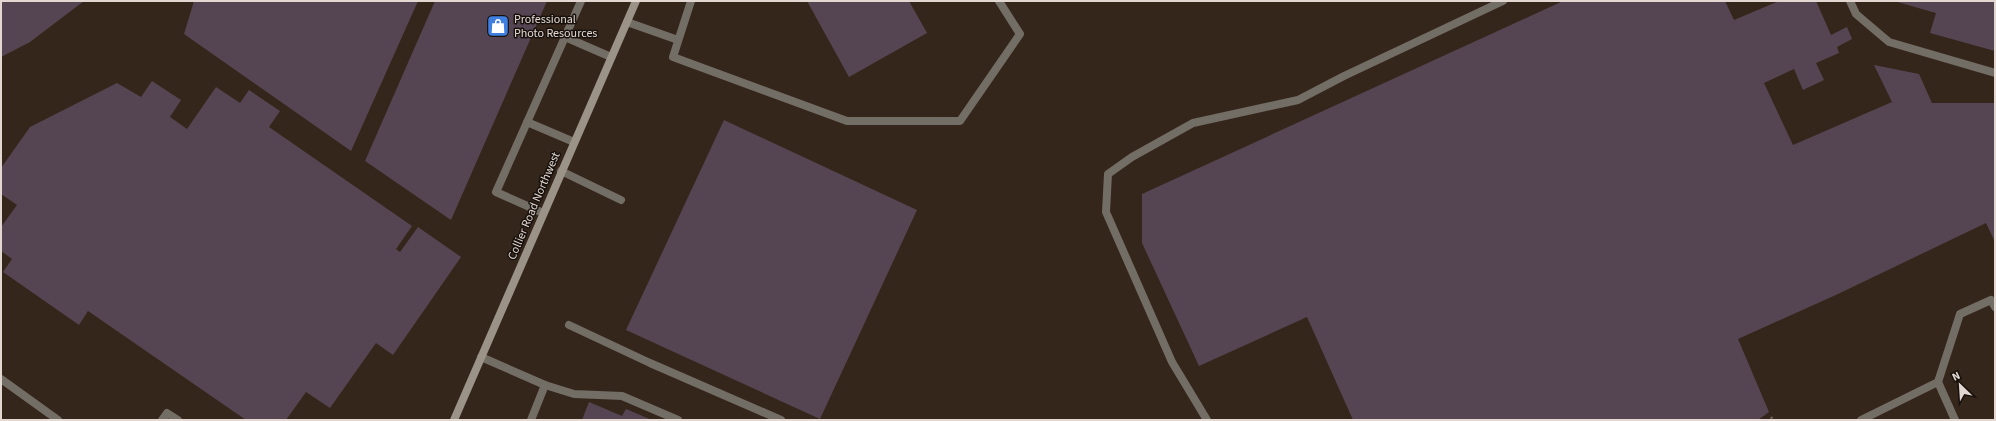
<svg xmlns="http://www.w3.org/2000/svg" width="1996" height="421" viewBox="0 0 1996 421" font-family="'Source Sans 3',sans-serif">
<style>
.building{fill:#554552}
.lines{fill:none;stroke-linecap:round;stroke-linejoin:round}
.path{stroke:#72655c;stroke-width:2.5;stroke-dasharray:2 2;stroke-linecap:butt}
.lane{stroke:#726d65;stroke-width:8}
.secondary{stroke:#9b9387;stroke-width:8}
.labels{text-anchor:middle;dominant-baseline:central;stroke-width:3;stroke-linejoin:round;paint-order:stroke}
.poi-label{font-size:12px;fill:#e2d8d1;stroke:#17100c;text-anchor:start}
.street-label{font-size:12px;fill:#e2d8d1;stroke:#17100c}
</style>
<rect width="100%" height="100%" fill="#35261b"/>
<g class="building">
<path d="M 1,1 L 84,1 L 30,42 L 1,57 Z"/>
<path d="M 194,1 L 418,1 L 351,151 L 184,34 Z"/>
<path d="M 435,1 L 547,1 L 451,220 L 365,161 Z"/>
<path d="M 807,1 L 909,1 L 927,33 L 849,77 Z"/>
<path d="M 1563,1 L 1725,1 L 1734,20 L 1779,1 L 1816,1 L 1831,35 L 1847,27 L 1852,39 L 1837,47 L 1839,53 L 1816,63 L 1824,80 L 1803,90 L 1794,69 L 1764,83 L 1793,145 L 1892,102 L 1874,65 L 1919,74 L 1932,103 L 1995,103 L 1995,242 L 1986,223 L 1838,294 L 1738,339 L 1769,412 L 1758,420 L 1353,420 L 1307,317 L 1199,366 L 1142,243 L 1142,194 Z"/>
<path d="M 1894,1 L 1995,1 L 1995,51 L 1930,33 L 1936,13 Z"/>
<path d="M 152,81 L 181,100 L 170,117 L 187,129 L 216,87 L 240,103 L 249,90 L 280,111 L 269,127 L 412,226 L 396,249 L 400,252 L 418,227 L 461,257 L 393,355 L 376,343 L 330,408 L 306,392 L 286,420 L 246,420 L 88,311 L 79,325 L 3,272 L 12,259 L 1,251 L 1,227 L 17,205 L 1,194 L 1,168 L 30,127 L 117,83 L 141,97 Z"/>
<path d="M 724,120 L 917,210 L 820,419 L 626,330 Z"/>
<path d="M 589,402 L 622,416 L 626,409 L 652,420 L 582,420 Z"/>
</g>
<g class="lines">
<path class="path" d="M 1771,417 L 1773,420"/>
<g class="lane">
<path d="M 691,1 L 673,57 L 847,121 L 960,121 L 1020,34 L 999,1"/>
<path d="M 1850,1 L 1856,14 L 1889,42 L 1995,73"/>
<path d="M 627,22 L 678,40"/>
<path d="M 565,37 L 611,57"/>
<path d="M 527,122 L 574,142"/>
<path d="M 561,171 L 621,200"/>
<path d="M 543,213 L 496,192 L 581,1"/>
<path d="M 569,325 L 650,363 L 781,420"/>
<path d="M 481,357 L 545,385 L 531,420"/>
<path d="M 1,379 L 58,420"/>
<path d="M 1938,382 L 1960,314 L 1991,300 L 1995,307"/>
<path d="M 545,385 L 574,394 L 622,396 L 678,420"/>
<path d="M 162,420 L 167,413 L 178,420"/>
<path d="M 1207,420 L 1172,362 L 1106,212 L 1108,174 L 1132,157 L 1193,123 L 1298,100 L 1344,76 L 1503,1"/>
<path d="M 1861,420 L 1938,382 L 1955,420"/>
</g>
<path class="secondary" d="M 454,420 L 636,1"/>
</g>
<defs>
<g id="shop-square" transform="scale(1.15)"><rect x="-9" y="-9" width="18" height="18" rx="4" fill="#3f7fe0" stroke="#17100c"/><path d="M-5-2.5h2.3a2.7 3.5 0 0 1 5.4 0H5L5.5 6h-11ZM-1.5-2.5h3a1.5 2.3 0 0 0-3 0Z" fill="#fff"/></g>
</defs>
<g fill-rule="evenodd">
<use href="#shop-square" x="498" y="26"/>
</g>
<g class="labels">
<g class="poi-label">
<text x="514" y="19">Professional<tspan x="514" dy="14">Photo Resources</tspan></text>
</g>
<g class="street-label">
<text transform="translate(534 206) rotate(-67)">Collier Road Northwest</text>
</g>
</g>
<rect width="1996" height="421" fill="none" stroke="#e2d8d1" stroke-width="4"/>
<g transform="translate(1960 385) rotate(335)" stroke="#17100c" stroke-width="3" paint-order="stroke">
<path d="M0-3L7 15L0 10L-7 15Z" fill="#e2d8d1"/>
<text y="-6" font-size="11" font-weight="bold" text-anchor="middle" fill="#e2d8d1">N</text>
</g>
</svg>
